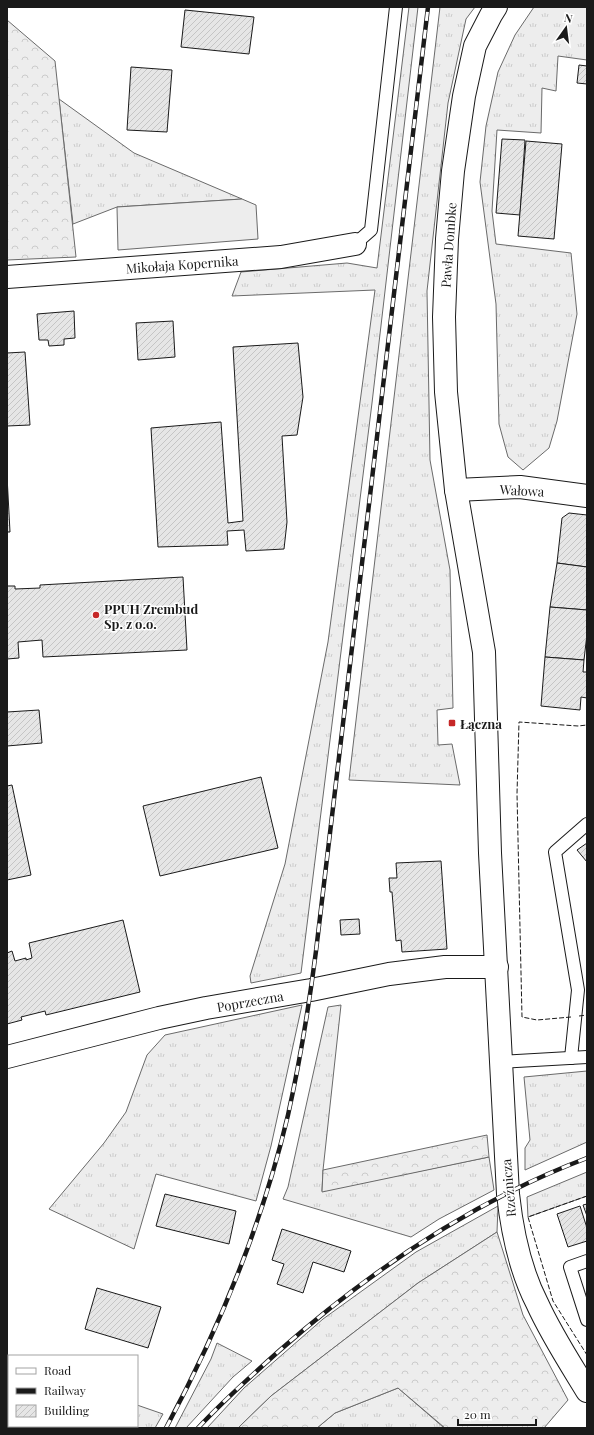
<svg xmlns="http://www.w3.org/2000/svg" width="594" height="1435" viewBox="0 0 594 1435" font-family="'Playfair Display',serif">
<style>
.grass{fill:url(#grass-tufts);stroke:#6a6a6a}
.forest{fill:url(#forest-crowns);stroke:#6a6a6a}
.pitch{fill:#ededed;stroke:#6a6a6a}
.building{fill:url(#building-hatch);stroke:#1a1a1a}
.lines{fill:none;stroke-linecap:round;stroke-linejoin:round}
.service-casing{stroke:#1a1a1a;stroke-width:14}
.minor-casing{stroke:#1a1a1a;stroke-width:24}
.service{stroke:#fff;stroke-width:12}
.minor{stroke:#fff;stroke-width:22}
.rail-casing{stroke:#1a1a1a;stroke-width:4.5}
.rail{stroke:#fff;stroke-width:3;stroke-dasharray:9;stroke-linecap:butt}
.fence{stroke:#1a1a1a;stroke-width:1;stroke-dasharray:5 2;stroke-linecap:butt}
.poi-dot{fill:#c62828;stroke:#fff;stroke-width:1.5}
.labels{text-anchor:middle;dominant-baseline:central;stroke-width:3;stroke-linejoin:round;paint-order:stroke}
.street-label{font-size:13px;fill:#1a1a1a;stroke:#fff}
.poi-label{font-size:13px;font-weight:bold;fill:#1a1a1a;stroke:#fff;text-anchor:start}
</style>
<defs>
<pattern id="grass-tufts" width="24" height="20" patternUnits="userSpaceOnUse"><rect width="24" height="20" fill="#ededed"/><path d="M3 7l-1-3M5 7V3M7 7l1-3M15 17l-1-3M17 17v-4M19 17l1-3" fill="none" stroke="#cbcbcb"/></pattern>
<pattern id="forest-crowns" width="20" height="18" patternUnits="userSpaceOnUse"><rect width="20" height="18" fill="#ededed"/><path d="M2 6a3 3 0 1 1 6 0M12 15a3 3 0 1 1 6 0" fill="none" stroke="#cbcbcb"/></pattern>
<pattern id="building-hatch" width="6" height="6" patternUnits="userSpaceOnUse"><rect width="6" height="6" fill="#e6e6e6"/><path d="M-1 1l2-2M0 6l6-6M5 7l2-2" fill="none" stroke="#c5c5c5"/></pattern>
</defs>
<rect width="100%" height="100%" fill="#fff"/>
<g class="grass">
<path d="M 409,7 L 418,7 L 372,403 L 301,973 L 251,983 L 250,976 L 285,864 L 328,642 L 375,290 L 232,296 L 241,272 L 347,263 L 377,268 Z"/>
<path d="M 440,7 L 475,7 L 466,19 L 448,103 L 427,291 L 430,460 L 450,570 L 453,708 L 437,710 L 438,745 L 452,744 L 460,785 L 349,780 Z"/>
<path d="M 534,7 L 587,7 L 587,60 L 558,56 L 556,91 L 542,88 L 541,133 L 497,130 L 492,211 L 496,244 L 571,253 L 577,314 L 557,421 L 549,448 L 523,470 L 508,457 L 499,424 L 496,304 L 480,182 L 486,126 L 498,72 L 515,35 Z"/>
<path d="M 59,99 L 134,153 L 242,199 L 117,207 L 73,224 Z"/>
<path d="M 302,1005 L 271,1146 L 256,1201 L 156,1174 L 134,1249 L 49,1209 L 104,1143 L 126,1112 L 147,1055 L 165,1035 Z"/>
<path d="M 341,1005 L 323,1170 L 322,1191 L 489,1157 L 494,1190 L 439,1219 L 411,1237 L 283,1199 L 288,1187 L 328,1007 Z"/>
<path d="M 587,1071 L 587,1142 L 525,1170 L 525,1148 L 530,1140 L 524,1077 Z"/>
<path d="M 587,1172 L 587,1196 L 528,1217 L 527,1197 Z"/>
<path d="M 498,1206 L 497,1232 L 418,1283 L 271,1396 L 238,1428 L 207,1428 L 244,1388 L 323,1319 L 416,1252 Z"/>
<path d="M 217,1343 L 252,1361 L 233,1377 L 186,1428 L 175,1428 L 211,1359 Z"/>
<path d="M 398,1388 L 443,1427 L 442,1428 L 317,1428 L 335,1413 Z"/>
<path d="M 137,1405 L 163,1414 L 155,1428 L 114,1428 L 115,1426 L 137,1426 Z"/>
</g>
<g class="forest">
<path d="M 7,20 L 55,61 L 76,257 L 7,260 Z"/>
<path d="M 487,1135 L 489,1157 L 322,1192 L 323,1170 Z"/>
<path d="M 497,1232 L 523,1315 L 568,1400 L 544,1428 L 445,1428 L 398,1388 L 335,1413 L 317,1428 L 238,1428 L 271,1396 L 418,1283 Z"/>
</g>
<path class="pitch" d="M 242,199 L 256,205 L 258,239 L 118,250 L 117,207 Z"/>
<g class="building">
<path d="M 185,10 L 254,17 L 249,54 L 181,47 Z"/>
<path d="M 579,65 L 587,66 L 587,84 L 577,83 Z"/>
<path d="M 131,67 L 172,70 L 167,132 L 127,130 Z"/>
<path d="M 502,139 L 525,140 L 520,215 L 496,213 Z"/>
<path d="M 526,141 L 562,144 L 554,239 L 518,236 Z"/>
<path d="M 74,311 L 75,338 L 64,339 L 64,345 L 49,346 L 48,340 L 39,340 L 37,314 Z"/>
<path d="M 173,321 L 175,357 L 138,360 L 136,323 Z"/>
<path d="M 298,343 L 303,397 L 297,435 L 282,436 L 287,522 L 284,549 L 246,551 L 244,530 L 227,531 L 228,545 L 158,547 L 151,428 L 221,422 L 228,523 L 243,521 L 233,347 Z"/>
<path d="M 25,352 L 30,425 L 7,426 L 7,353 Z"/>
<path d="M 7,476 L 10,532 L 7,532 Z"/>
<path d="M 569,513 L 587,515 L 587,567 L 557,563 L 562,518 Z"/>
<path d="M 557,563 L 587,567 L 587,610 L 550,607 Z"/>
<path d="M 183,577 L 187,650 L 43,657 L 42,640 L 18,642 L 19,658 L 7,659 L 7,586 L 15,586 L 15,589 L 40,588 L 40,585 Z"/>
<path d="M 550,607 L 587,610 L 587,634 L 584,660 L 545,657 Z"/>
<path d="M 545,657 L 584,660 L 583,672 L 587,672 L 587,698 L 581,697 L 580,710 L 541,706 Z"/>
<path d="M 39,710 L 42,743 L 7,746 L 7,712 Z"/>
<path d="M 261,777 L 278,848 L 160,876 L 143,806 Z"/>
<path d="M 12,785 L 31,875 L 7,880 L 7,786 Z"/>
<path d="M 587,843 L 587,862 L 577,850 Z"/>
<path d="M 441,861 L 447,949 L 402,952 L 401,940 L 396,941 L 392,892 L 390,892 L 389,878 L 397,878 L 396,863 Z"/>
<path d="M 359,919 L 360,934 L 341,935 L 340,920 Z"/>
<path d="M 123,920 L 140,992 L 46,1015 L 45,1011 L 21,1017 L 22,1020 L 7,1024 L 7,953 L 12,951 L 15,961 L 26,958 L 26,960 L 32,958 L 29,943 Z"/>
<path d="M 165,1194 L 236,1211 L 229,1244 L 156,1226 Z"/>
<path d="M 587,1204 L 587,1216 L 583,1205 Z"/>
<path d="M 580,1206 L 587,1228 L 587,1241 L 568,1247 L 557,1214 Z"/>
<path d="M 282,1229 L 351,1251 L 344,1272 L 313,1262 L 303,1293 L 277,1284 L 284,1264 L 272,1260 Z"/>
<path d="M 97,1288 L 161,1307 L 148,1348 L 85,1329 Z"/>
</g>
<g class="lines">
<g class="service-casing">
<g id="service">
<path d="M 355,244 L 371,230 L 396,7"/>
<path d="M 571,1058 L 578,990 L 555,852 L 587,824"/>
<path d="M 500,1062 L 587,1057"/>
<path d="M 587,1261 L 570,1267 L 587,1320"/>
</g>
</g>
<g class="minor-casing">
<g id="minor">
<path d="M 496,7 L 491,15 L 475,46 L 464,96 L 453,171 L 447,239 L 444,317 L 446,392 L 456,490 L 484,652 L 490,853 L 508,1194 C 512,1231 520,1270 537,1303 C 551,1334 570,1363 587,1391"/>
<path d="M 7,277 L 281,257 L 355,244"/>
<path d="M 456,490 L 520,487 L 587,496"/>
<path d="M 7,1057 L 159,1018 L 206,1008 L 311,990 L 389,974 L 445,967 L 497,967"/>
</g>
</g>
<use href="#service" class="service"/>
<use href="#minor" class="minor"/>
<g class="rail-casing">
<g id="rail">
<path d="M 166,1428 C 219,1329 262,1225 288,1115 C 300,1061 309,1006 316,951 L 428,7"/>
<path d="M 198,1428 C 223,1401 251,1376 279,1351 C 370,1271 473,1201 587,1158"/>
</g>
</g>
<use href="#rail" class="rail"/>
<g class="fence">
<path d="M 579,1016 L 587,1015"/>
<path d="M 571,1017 L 537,1020 L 522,1017 L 517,794 L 519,722 L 578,726 L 587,725"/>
<path d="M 587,1196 L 528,1217 L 553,1301 L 587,1355"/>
</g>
</g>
<g class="poi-dot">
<circle cx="96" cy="615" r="4"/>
<rect x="448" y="719" width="8" height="8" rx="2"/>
</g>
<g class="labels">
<g class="street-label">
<text transform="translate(448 245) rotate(-86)">Pawła Dombke</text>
<text transform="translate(182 264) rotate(-4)">Mikołaja Kopernika</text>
<text transform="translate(522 490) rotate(3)">Wałowa</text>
<text transform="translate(250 1001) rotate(-10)">Poprzeczna</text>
<text transform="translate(508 1188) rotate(-95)">Rzeźnicza</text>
</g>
<g class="poi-label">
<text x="104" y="608">PPUH Zrembud<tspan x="104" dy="15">Sp. z o.o.</tspan></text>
<text x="460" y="723">Łączna</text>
</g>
</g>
<rect width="594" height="1435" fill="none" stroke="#1a1a1a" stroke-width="16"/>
<rect x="8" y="1355" width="130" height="72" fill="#ffffff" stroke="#a3a3a3"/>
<rect x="16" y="1368" width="20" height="6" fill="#ffffff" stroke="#a3a3a3"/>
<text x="44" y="1375" font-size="12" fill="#1a1a1a">Road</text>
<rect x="16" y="1388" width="20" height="6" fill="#1a1a1a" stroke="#a3a3a3"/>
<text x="44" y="1395" font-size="12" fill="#1a1a1a">Railway</text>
<rect x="16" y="1405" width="20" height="12" fill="url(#building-hatch)" stroke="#a3a3a3"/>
<text x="44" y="1415" font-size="12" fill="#1a1a1a">Building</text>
<g transform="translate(566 28) rotate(14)" stroke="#ffffff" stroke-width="3" paint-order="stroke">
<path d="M0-3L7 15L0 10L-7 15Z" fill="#1a1a1a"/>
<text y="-6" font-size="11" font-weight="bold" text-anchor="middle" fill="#1a1a1a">N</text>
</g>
<path d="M458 1419v6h78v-6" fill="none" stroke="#1a1a1a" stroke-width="2"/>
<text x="464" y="1419" font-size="12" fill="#1a1a1a" stroke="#ffffff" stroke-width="3" paint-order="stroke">20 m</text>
</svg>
